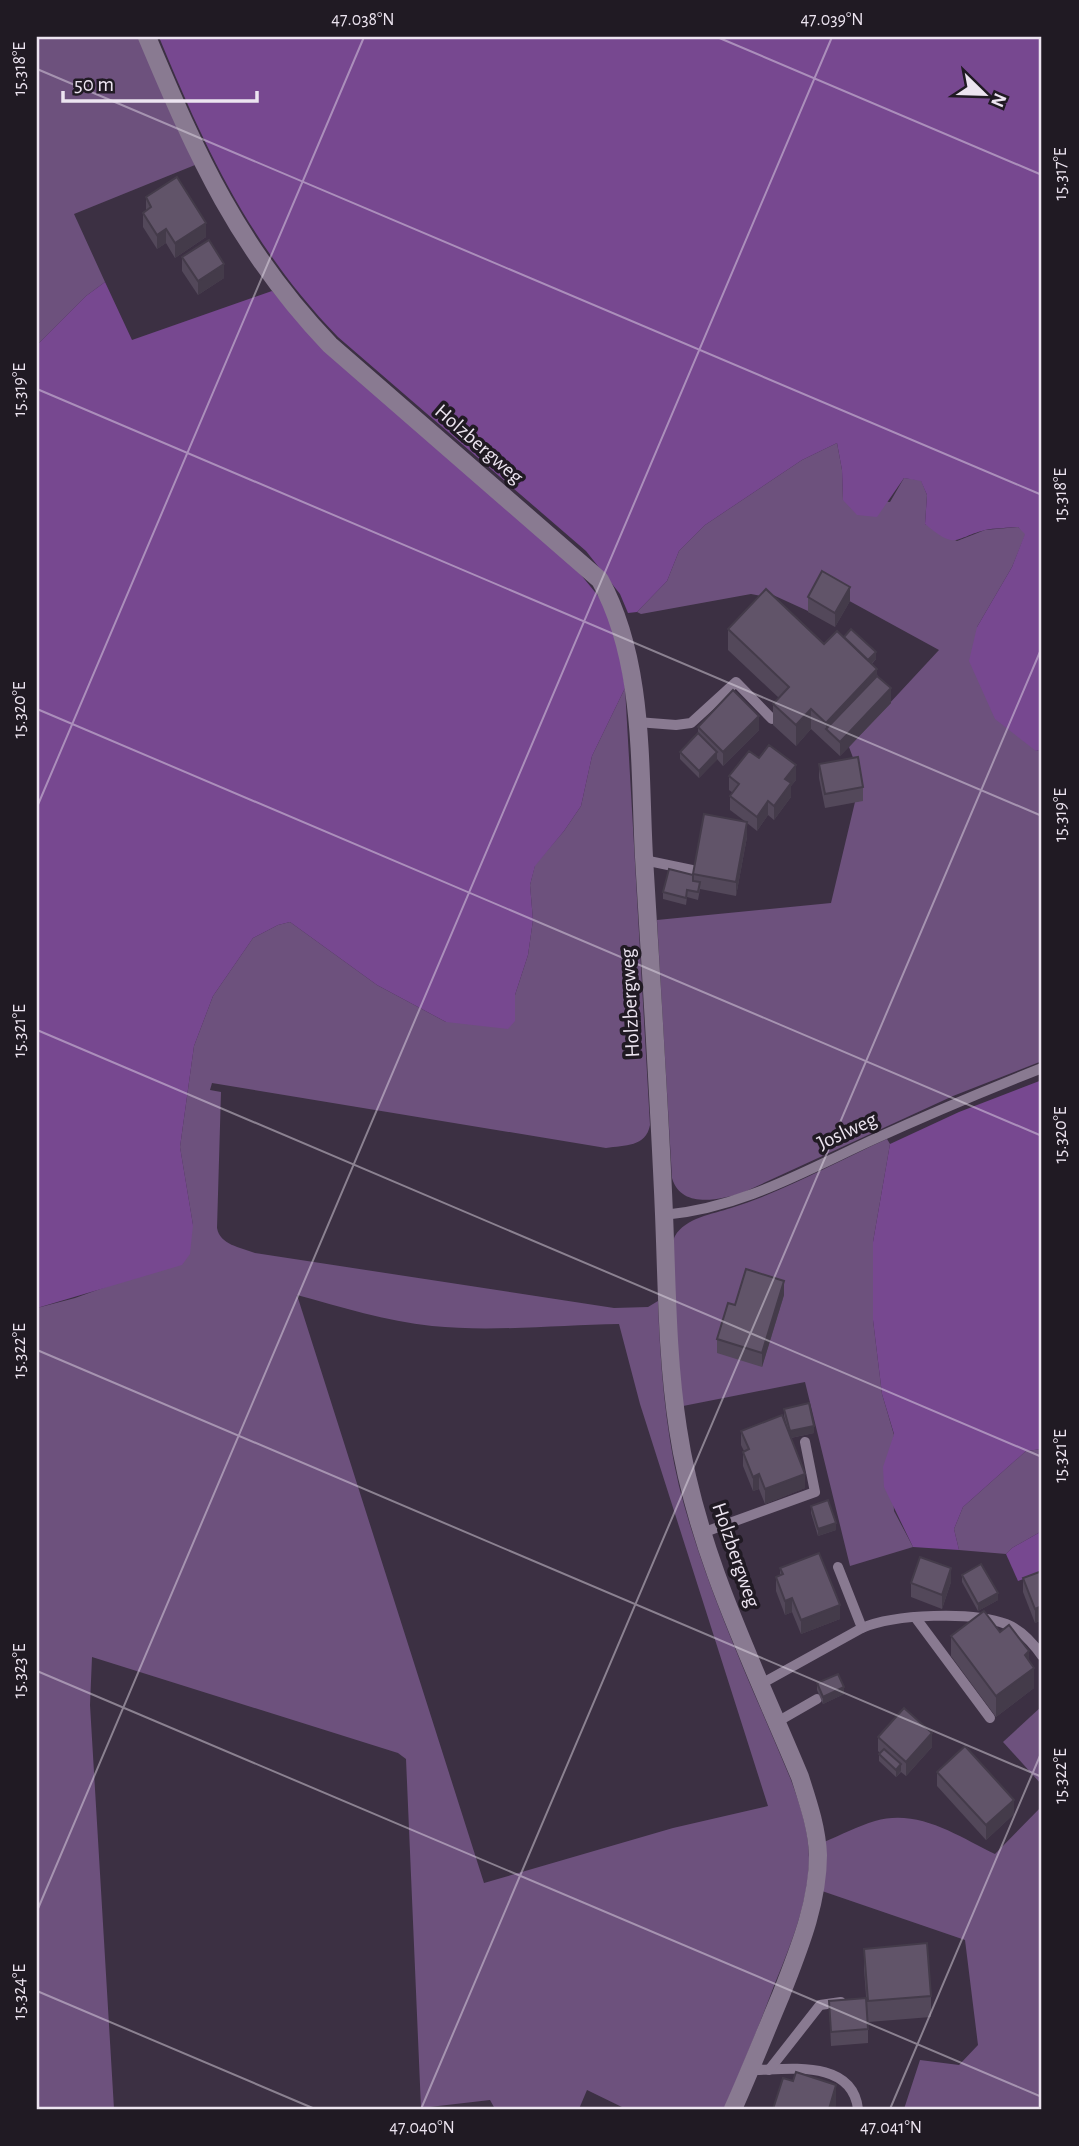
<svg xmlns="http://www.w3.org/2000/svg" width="1079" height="2146" viewBox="0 0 1079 2146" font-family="'Alegreya Sans',sans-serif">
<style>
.green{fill:#6d517d;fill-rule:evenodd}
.forest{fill:#774890}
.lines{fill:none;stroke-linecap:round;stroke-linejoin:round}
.lane{stroke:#897a91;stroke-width:10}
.street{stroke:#897a91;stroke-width:18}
.wall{fill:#53485a}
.shaded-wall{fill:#443b4a}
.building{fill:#615469;stroke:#443b4a;stroke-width:2}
.ticks{fill:none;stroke:#ece4f0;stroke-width:2;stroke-opacity:0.45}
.labels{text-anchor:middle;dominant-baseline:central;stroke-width:7;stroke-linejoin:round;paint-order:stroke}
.street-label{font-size:21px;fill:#ece4f0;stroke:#201a23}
.neatline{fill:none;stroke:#ece4f0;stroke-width:2.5}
.ticks-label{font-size:18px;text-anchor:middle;fill:#ece4f0}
</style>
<rect width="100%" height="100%" fill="#3c3043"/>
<g class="green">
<path d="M 37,37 L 139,37 L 195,165 L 74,214 L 105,282 L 86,296 L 37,345 Z"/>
<path d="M 837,443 L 842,470 L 843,500 L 890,502 L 904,478 L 921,480 L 927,495 L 925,524 L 957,541 L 985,530 L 1018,527 L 1026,533 L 1012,567 L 977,627 L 1036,751 L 1042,749 L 1042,1061 L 953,1096 L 742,1193 C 719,1200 681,1209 672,1178 L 657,920 L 831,903 L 855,802 L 863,800 L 858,771 L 849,747 L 939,650 L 822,586 L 808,611 L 773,595 L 772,598 L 751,594 L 641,614 L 637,612 L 667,581 L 679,551 L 705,525 L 802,460 Z"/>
<path d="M 625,688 L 650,1125 C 646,1147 625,1145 606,1148 L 212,1083 L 210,1090 L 221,1092 L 217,1228 C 220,1245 240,1247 255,1253 L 614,1308 L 648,1307 L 658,1301 C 660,1362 665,1427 679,1486 C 705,1588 751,1684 791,1780 C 800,1805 809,1831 809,1858 C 809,1903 789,1949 772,1991 C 757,2031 741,2070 724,2109 L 626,2109 L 587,2090 L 579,2109 L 495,2109 L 490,2100 L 421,2108 L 406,1759 L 398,1753 L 92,1657 L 90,1705 L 114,2109 L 37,2109 L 37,1308 L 75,1298 L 125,1280 L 193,1225 L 180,1147 L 194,1046 L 213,996 L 253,938 L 278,925 L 290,922 L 377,985 L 446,1022 L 515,1021 L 515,995 L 528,955 L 533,920 L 530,885 L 535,865 L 564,831 L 581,806 L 592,756 ZM 297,1295 C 341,1307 386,1321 432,1326 C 490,1332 560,1325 619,1324 L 640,1404 L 768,1806 L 673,1828 L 484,1883 Z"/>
<path d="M 887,1139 L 890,1144 L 873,1242 L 873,1320 L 882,1394 L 894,1435 L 890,1450 L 894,1511 L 913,1547 L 850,1566 L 805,1382 L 683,1406 C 681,1381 666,1251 675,1236 C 685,1218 713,1214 731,1208 C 785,1191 836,1162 887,1139 Z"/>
<path d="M 1042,1449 L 1042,1531 L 1012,1548 L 1006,1554 L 959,1550 L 954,1529 L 963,1507 L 1026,1451 Z"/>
<path d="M 1042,1706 L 1042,1785 L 1003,1742 Z"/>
<path d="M 1042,1806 L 1042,2109 L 904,2109 L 920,2060 L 959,2065 L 978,2045 L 965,1940 L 822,1891 L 826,1865 L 824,1842 C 841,1835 858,1826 875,1821 C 918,1808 958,1836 995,1854 Z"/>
</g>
<g class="forest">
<path d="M 159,37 L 1042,37 L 1042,749 L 1036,751 L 995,719 L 969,661 L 977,627 L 1012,567 L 1025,534 L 1018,527 C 1008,528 995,528 985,530 C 952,539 957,550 925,524 L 927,495 L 921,481 L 904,478 L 877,517 L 857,515 L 843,500 L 842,470 L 837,443 L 802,460 L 705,525 L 679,551 L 667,581 L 637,612 L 628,613 L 620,594 L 586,551 L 338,337 C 251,247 206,151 159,37 Z"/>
<path d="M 105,282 L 132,340 L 272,291 L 325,350 L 572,564 L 604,603 L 620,655 L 625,688 L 592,756 L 581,806 L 564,831 L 535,866 L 530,885 L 533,920 L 528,955 L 515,995 L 515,1021 L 508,1029 L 446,1022 L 377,985 L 290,922 L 278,925 L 253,938 L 213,996 L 194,1046 L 180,1147 L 193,1225 L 190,1254 L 182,1265 L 37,1308 L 37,345 L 86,296 Z"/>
<path d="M 1042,1080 L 1042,1449 L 1026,1451 L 963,1507 L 954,1529 L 959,1550 L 913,1547 L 884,1487 L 883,1467 L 894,1434 L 882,1394 L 873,1320 L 873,1242 L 890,1144 L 959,1112 Z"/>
<path d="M 1042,1531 L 1042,1572 L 1018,1581 L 1006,1554 L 1012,1548 Z"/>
</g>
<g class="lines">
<g class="lane">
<path d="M 637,722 L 676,725 L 691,723 L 736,682 L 772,719"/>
<path d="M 644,860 L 692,870"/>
<path d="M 664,1215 C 740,1208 801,1173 870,1141 C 927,1115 984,1091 1042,1068"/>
<path d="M 702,1533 L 815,1492 L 805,1442"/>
<path d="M 915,1617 L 990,1718"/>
<path d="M 862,1628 C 894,1614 973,1611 1006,1624 C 1021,1630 1033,1643 1042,1656"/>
<path d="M 761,1684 L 862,1628 L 838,1567"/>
<path d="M 777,1722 L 817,1699"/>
<path d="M 750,2070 C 787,2070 852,2058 858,2109"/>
<path d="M 769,2070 L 820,2005 L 841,2002"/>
</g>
<path class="street" d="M 147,37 C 197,156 239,250 330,345 L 600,580 C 645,662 639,766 644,857 C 651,976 659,1095 664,1214 C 667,1286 667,1358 678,1429 C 696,1551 753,1664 800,1777 C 808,1802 817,1828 818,1855 C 818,1904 798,1951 781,1995 C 765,2033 750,2071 733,2109"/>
</g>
<g class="wall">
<path d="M 146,197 L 206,237 L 175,258 L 166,243 L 157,249 L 143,227 L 143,213 L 146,211 Z"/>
<path d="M 182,257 L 224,278 L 198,295 L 182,271 Z"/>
<path d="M 808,597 L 850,601 L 835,627 L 808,612 Z"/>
<path d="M 728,629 L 824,644 L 844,637 L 876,659 L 872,664 L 891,703 L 840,756 L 811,729 L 796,746 L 773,725 L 773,704 L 779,698 L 728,650 Z"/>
<path d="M 698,727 L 759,730 L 723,766 L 717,759 L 699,778 L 680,759 L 680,752 L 698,733 Z"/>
<path d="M 759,758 L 796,780 L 791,786 L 791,797 L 774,820 L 768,815 L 757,831 L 747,823 L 747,837 L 736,896 L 700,889 L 698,900 L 687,897 L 686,905 L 663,899 L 663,892 L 693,875 L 746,822 L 730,810 L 730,796 L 733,793 L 729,790 L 729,776 Z"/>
<path d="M 819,764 L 863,787 L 863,801 L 825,808 L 819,778 Z"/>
<path d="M 784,1295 L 762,1367 L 717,1353 L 717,1339 L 735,1305 Z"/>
<path d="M 784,1409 L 814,1433 L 791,1438 L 805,1488 L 765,1504 L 759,1489 L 753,1491 L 743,1466 L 743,1452 L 744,1451 L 741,1445 L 741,1431 L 787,1427 L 784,1416 Z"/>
<path d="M 811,1506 L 836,1530 L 818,1536 L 811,1513 Z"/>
<path d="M 780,1568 L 840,1619 L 801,1634 L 792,1612 L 785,1615 L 776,1591 L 776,1577 L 780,1575 Z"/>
<path d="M 1042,1571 L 1042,1620 L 1035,1623 L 1023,1592 L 1023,1578 Z"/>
<path d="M 962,1575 L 998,1600 L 978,1611 L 962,1582 Z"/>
<path d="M 951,1582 L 942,1609 L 911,1597 L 911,1583 Z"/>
<path d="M 951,1636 L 1029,1660 L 1034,1688 L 996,1717 L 951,1656 Z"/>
<path d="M 817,1683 L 844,1694 L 823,1704 L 817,1690 Z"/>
<path d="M 878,1737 L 932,1747 L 906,1776 L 901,1772 L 896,1777 L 879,1761 L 879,1754 L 880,1753 L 878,1751 Z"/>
<path d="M 937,1772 L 1014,1814 L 986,1840 L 937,1786 Z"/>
<path d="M 864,1949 L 931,1996 L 931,2017 L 868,2022 L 864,1969 Z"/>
<path d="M 829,2001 L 868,2029 L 868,2043 L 831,2046 Z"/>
</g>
<g class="shaded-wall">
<path d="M 206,223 L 206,237 L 175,258 L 175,243 Z"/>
<path d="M 166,229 L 166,243 L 157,249 L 157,235 Z"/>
<path d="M 224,264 L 224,278 L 198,295 L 198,281 Z"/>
<path d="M 850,587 L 850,601 L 835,627 L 835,613 Z"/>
<path d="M 876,652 L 876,659 L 861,674 L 861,667 Z"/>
<path d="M 877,669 L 877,690 L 826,729 L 826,743 L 826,723 Z"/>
<path d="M 891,688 L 891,703 L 840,756 L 840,742 Z"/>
<path d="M 811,709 L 811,729 L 796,746 L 796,725 Z"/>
<path d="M 759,716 L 759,730 L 723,766 L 723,752 Z"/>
<path d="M 717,752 L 717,760 L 699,778 L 699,771 Z"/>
<path d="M 796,765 L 796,780 L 791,786 L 791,797 L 774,820 L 774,806 L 785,779 Z"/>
<path d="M 768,801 L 768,815 L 757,831 L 757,817 Z"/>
<path d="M 747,822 L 747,837 L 736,896 L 736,882 Z"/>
<path d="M 784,1281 L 784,1295 L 762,1367 L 762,1353 Z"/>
<path d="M 814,1426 L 814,1433 L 790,1438 L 790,1431 Z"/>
<path d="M 759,1474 L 759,1489 L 753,1491 L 753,1477 Z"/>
<path d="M 805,1474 L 805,1488 L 765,1504 L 765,1489 Z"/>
<path d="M 836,1523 L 836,1530 L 818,1536 L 818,1529 Z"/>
<path d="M 951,1568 L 951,1582 L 942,1609 L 942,1595 Z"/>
<path d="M 998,1593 L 998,1600 L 978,1611 L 978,1604 Z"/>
<path d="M 792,1598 L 792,1612 L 785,1615 L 785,1601 Z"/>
<path d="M 840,1605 L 840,1619 L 801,1634 L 801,1620 Z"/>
<path d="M 1042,1606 L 1042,1620 L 1035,1623 L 1035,1609 Z"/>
<path d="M 1029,1651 L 1029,1672 L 1034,1668 L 1034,1688 L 996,1717 L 996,1696 L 1025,1655 Z"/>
<path d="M 844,1687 L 844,1694 L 823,1704 L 823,1697 Z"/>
<path d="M 932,1733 L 932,1747 L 906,1776 L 906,1762 Z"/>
<path d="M 901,1764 L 901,1771 L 896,1777 L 896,1770 Z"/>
<path d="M 1014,1800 L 1014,1814 L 986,1840 L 986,1825 Z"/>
<path d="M 836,2085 L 836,2106 L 835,2109 L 829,2109 Z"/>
</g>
<g class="building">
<path d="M 177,177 L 206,223 L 175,243 L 166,229 L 157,235 L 143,213 L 151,207 L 146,197 Z"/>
<path d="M 209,240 L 224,264 L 198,281 L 182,257 Z"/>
<path d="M 822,571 L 850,587 L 835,613 L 808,597 Z"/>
<path d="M 766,589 L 824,644 L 837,631 L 877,669 L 826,723 L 811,709 L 796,725 L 773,704 L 789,687 L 728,629 Z"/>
<path d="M 851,629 L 876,652 L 868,660 L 844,637 Z"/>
<path d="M 877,676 L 891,688 L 840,742 L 826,729 Z"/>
<path d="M 733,690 L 759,716 L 723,752 L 698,727 Z"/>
<path d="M 698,733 L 717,752 L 699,771 L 680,752 Z"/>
<path d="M 769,745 L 796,765 L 785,779 L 791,783 L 774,806 L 768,801 L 757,817 L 730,796 L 739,784 L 729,776 L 749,751 L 759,758 Z"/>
<path d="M 858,757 L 863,787 L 825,794 L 819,764 Z"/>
<path d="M 704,814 L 747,822 L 736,882 L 693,874 Z"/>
<path d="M 669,869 L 693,875 L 693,881 L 700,882 L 698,892 L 687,890 L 686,898 L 663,892 Z"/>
<path d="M 746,1269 L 784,1281 L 762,1353 L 717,1339 L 728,1303 L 735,1305 Z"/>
<path d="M 809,1403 L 814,1426 L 790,1431 L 784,1409 Z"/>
<path d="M 782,1415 L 805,1474 L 765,1489 L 759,1474 L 753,1477 L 743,1452 L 749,1449 L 741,1431 Z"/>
<path d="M 828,1500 L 836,1523 L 818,1529 L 811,1506 Z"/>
<path d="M 819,1553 L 840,1605 L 801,1620 L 792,1598 L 785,1601 L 776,1577 L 783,1574 L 780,1568 Z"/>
<path d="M 920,1557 L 951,1568 L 942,1595 L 911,1583 Z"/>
<path d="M 981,1564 L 998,1593 L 978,1604 L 962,1575 Z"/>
<path d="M 1042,1571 L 1042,1606 L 1035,1609 L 1023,1578 Z"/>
<path d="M 984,1611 L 1000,1632 L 1009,1625 L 1029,1651 L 1025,1655 L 1034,1668 L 996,1696 L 951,1636 Z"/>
<path d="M 838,1674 L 844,1687 L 823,1697 L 817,1683 Z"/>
<path d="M 904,1708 L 932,1733 L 906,1762 L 878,1737 Z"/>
<path d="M 965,1746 L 1014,1800 L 986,1825 L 937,1772 Z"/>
<path d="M 884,1749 L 901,1764 L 896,1770 L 879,1754 Z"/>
<path d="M 927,1943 L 931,1996 L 868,2001 L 864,1949 Z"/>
<path d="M 866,1998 L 868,2029 L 831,2032 L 829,2001 Z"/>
<path d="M 796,2072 L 836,2085 L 829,2109 L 773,2109 L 783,2078 L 793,2081 Z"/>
</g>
<path class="ticks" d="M 717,37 L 1042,175M 37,69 L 1042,495M 37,389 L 1042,816M 37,709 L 1042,1136M 37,807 L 364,37M 37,1030 L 1042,1457M 37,1350 L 1042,1777M 37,1671 L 1042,2097M 37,1911 L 832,37M 37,1991 L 315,2109M 421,2109 L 1042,647M 890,2109 L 1042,1751"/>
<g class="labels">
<g class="street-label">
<text transform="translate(479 444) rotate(41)">Holzbergweg</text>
<text transform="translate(630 1003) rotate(-93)">Holzbergweg</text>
<text transform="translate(847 1131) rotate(-25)">Joslweg</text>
<text transform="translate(736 1555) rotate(71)">Holzbergweg</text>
</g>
</g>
<rect width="1079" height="2146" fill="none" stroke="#201a23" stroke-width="77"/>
<g transform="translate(984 94) rotate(113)" stroke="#201a23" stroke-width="5" paint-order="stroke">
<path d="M0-5L12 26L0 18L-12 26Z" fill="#ece4f0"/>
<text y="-10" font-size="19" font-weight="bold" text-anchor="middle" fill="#ece4f0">N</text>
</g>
<path d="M63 91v10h194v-10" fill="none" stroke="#ece4f0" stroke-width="3.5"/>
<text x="74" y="91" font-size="21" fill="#ece4f0" stroke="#201a23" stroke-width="5" paint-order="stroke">50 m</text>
<rect x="38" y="38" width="1002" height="2070" class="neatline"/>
<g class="ticks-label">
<text x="363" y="25">47.038°N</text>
<text x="832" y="25">47.039°N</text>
<text transform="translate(19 69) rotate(-90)" y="6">15.318°E</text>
<text transform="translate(1060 174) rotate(-90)" y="6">15.317°E</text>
<text transform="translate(19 390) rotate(-90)" y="6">15.319°E</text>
<text transform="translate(1060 495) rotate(-90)" y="6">15.318°E</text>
<text transform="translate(19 710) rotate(-90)" y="6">15.320°E</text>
<text transform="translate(1060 815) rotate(-90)" y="6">15.319°E</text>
<text transform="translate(19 1031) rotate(-90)" y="6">15.321°E</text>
<text transform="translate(1060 1135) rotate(-90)" y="6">15.320°E</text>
<text transform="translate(19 1351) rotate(-90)" y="6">15.322°E</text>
<text transform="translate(1060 1456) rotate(-90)" y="6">15.321°E</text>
<text transform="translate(19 1671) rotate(-90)" y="6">15.323°E</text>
<text transform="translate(1060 1776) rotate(-90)" y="6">15.322°E</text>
<text transform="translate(19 1992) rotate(-90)" y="6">15.324°E</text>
<text x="422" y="2133">47.040°N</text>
<text x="891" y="2133">47.041°N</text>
</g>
</svg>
